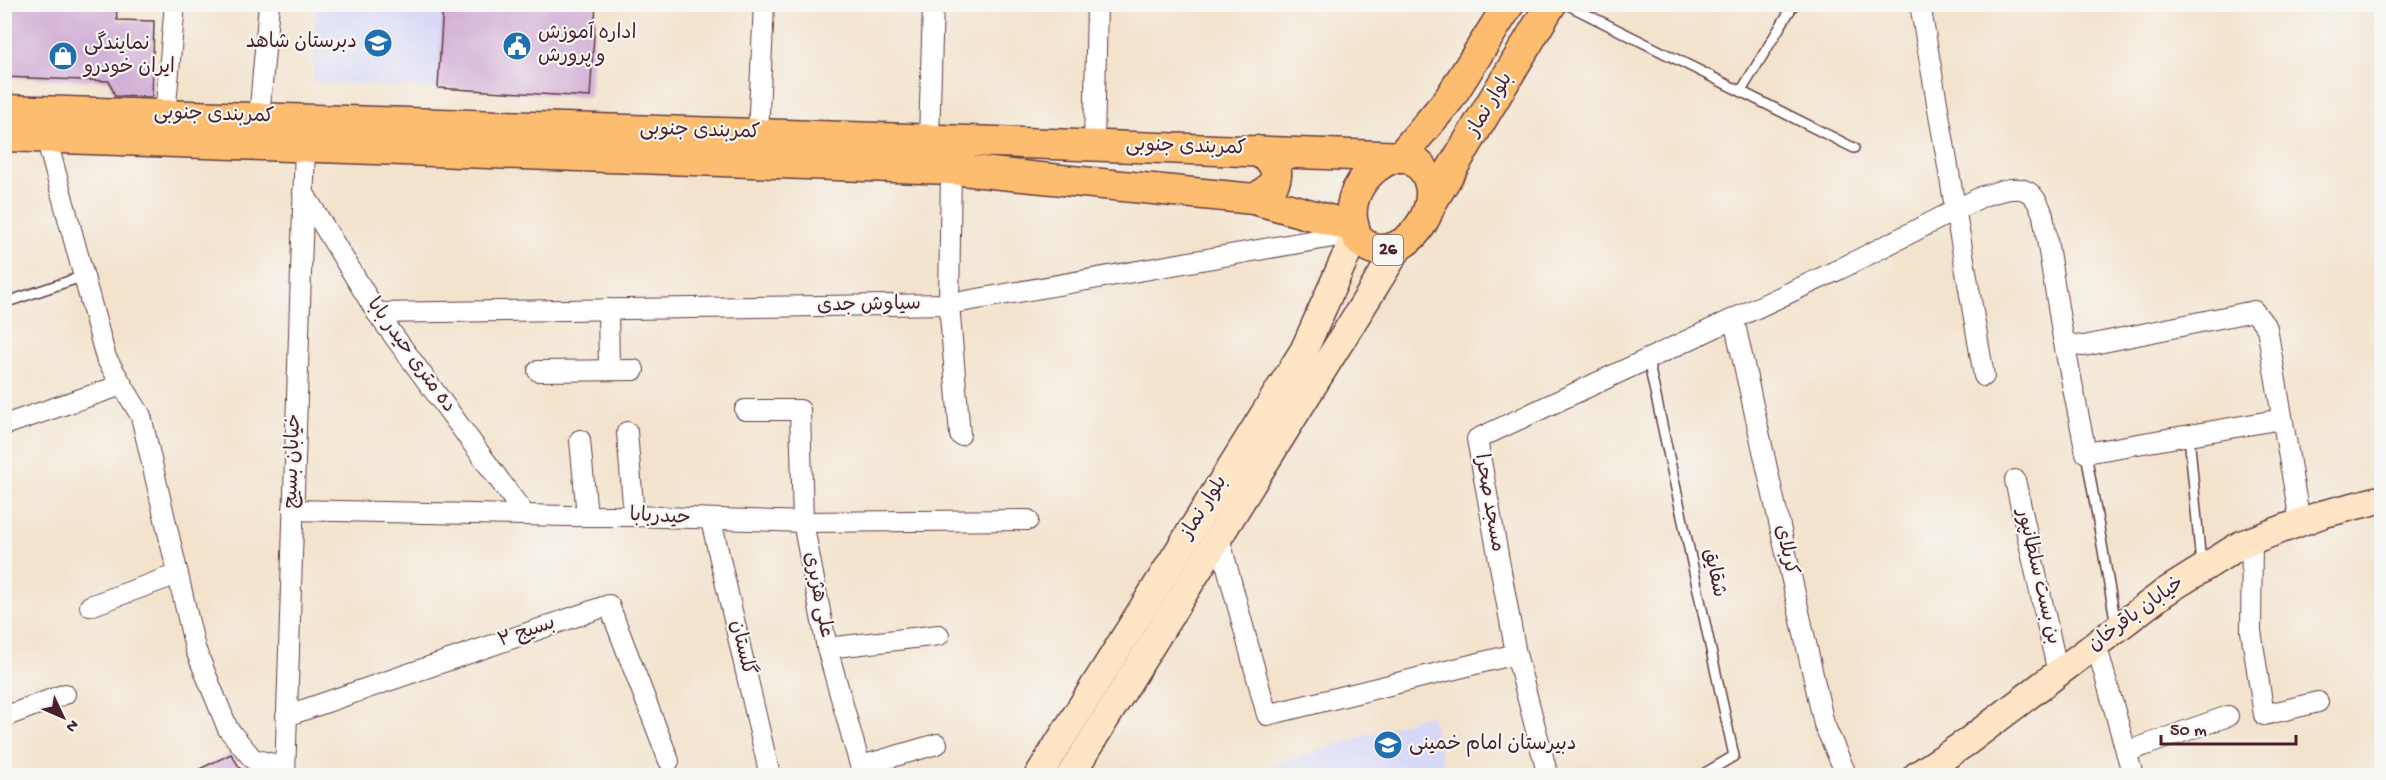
<svg xmlns="http://www.w3.org/2000/svg" width="2386" height="780" viewBox="0 0 2386 780" font-family="'Gochi Hand','Playpen Sans Arabic',sans-serif">
<style>
.built{fill:#d7d7f8}
.building{fill:#d2aed6}
.lines{fill:none;stroke-linecap:round;stroke-linejoin:round}
.service-casing{stroke:#633c43;stroke-width:12}
.minor-casing{stroke:#633c43;stroke-width:22}
.secondary-casing{stroke:#633c43;stroke-width:30}
.primary-casing{stroke:#633c43;stroke-width:33}
.service{stroke:#fff;stroke-width:9}
.minor{stroke:#fff;stroke-width:20}
.secondary{stroke:#fee5c5;stroke-width:27}
.primary{stroke:#fcbd6f;stroke-width:30}
.labels{text-anchor:middle;dominant-baseline:central;stroke-width:4.5;stroke-linejoin:round;paint-order:stroke}
.shield{fill:#f6f6f2;stroke:#7e6067;stroke-width:1.5}
.shield-label{font-size:18px;font-weight:bold;fill:#4a1f2b}
.poi-label{font-size:20px;fill:#4a1f2b;stroke:#f6f6f2;text-anchor:start}
.street-label{font-size:20px;fill:#4a1f2b;stroke:#f6f6f2}
</style>
<rect width="100%" height="100%" fill="#f6f6f2"/>
<filter id="ink" filterUnits="userSpaceOnUse"><feTurbulence type="fractalNoise" baseFrequency=".0167" numOctaves="2"/><feDisplacementMap in="SourceGraphic" scale="12" xChannelSelector="R" yChannelSelector="G"/><feConvolveMatrix kernelMatrix="1 2 1 2 8 2 1 2 1" color-interpolation-filters="sRGB"/></filter>
<filter id="wash" filterUnits="userSpaceOnUse"><feTurbulence type="fractalNoise" baseFrequency=".008" numOctaves="4" result="noise"/><feDisplacementMap in="SourceGraphic" scale="24" xChannelSelector="R" yChannelSelector="G"/><feGaussianBlur stdDeviation="1.35" result="paint"/><feColorMatrix in="noise" values="0 0 0 0 0 0 0 0 0 0 0 0 0 0 0 0 0 1.4 0 .05"/><feComposite in="paint" operator="in"/></filter>
<g filter="url(#wash)">
<rect width="100%" height="100%" fill="#f3e3cd"/>
<g class="built">
<path d="M 316,5 L 443,5 L 438,88 L 313,82 Z"/>
<path d="M 1431,714 L 1446,775 L 1244,775 Z"/>
</g>
<g id="blocks">
<g class="building">
<path d="M 4,4 L 116,4 L 117,20 L 154,21 L 152,97 L 115,96 L 109,81 L 4,77 Z"/>
<path d="M 443,4 L 596,4 L 590,97 L 438,88 Z"/>
<path d="M 231,754 L 245,776 L 185,776 Z"/>
</g>
</g>
</g>
<g filter="url(#ink)">
<use href="#blocks" fill-opacity="0" stroke="#633c43" stroke-width="1.5"/>
<g class="lines">
<g class="service-casing">
<g id="service">
<path d="M 1566,4 L 1854,148"/>
<path d="M 1741,91 L 1794,4"/>
<path d="M 4,303 L 84,276"/>
<path d="M 1648,360 L 1734,756 L 1700,776"/>
<path d="M 2189,435 L 2201,564"/>
<path d="M 2086,453 L 2116,625"/>
</g>
</g>
<g class="minor-casing">
<g id="minor">
<path d="M 1920,4 L 1984,376"/>
<path d="M 165,115 L 175,4"/>
<path d="M 259,118 L 269,4"/>
<path d="M 758,134 L 764,4"/>
<path d="M 46,137 L 106,358 L 141,416 L 195,648 L 228,729 L 253,759 L 285,767"/>
<path d="M 929,139 L 933,4"/>
<path d="M 1094,145 L 1097,4"/>
<path d="M 951,169 L 949,304 L 960,435"/>
<path d="M 303,192 L 377,313 L 525,515"/>
<path d="M 608,309 L 609,369"/>
<path d="M 377,313 L 949,304 L 1356,233"/>
<path d="M 1734,320 L 1824,724 L 1847,776"/>
<path d="M 2063,338 L 2086,453 L 2282,419"/>
<path d="M 538,371 L 634,370"/>
<path d="M 745,410 L 800,410 L 803,522 L 827,648 L 863,776"/>
<path d="M 4,425 L 122,385"/>
<path d="M 627,432 L 634,516"/>
<path d="M 580,440 L 587,516"/>
<path d="M 2015,480 L 2058,673"/>
<path d="M 293,510 L 567,516 L 634,516 L 803,522 L 1028,520"/>
<path d="M 711,520 L 770,776"/>
<path d="M 1219,537 L 1267,715 L 1516,654 L 1477,439 L 1840,269 L 1983,196 C 2014,187 2031,180 2043,215 L 2063,338 L 2071,345 L 2084,346 L 2254,311 L 2267,328 L 2300,522"/>
<path d="M 2252,540 L 2251,631 L 2264,715 L 2318,702"/>
<path d="M 90,606 L 178,574"/>
<path d="M 2096,644 L 2133,776"/>
<path d="M 827,648 L 939,635"/>
<path d="M 1516,654 L 1548,776"/>
<path d="M 286,716 L 609,605 L 669,761"/>
<path d="M 4,717 L 65,694"/>
<path d="M 2126,752 L 2228,716"/>
<path d="M 861,766 L 937,744"/>
<path d="M 285,776 L 305,146"/>
</g>
</g>
<g class="secondary-casing">
<g id="secondary">
<path d="M 1038,776 L 1304,350 L 1356,233"/>
<path d="M 1070,776 L 1401,244"/>
<path d="M 1916,776 L 1967,742 L 2165,592 L 2242,544 L 2323,514 L 2382,499"/>
</g>
</g>
<g class="primary-casing">
<g id="primary">
<path d="M 4,110 L 940,140 L 1408,157 C 1465,188 1403,273 1364,244 C 1358,240 1354,231 1353,225 C 1346,194 1368,167 1395,157"/>
<path d="M 4,136 L 951,169 L 1254,199 L 1354,227"/>
<path d="M 1400,157 L 1449,99 L 1509,4"/>
<path d="M 1254,199 C 1280,186 1286,165 1256,151"/>
<path d="M 1430,205 L 1551,4"/>
</g>
</g>
<use href="#service" class="service"/>
<use href="#minor" class="minor"/>
<use href="#secondary" class="secondary"/>
<use href="#primary" class="primary"/>
</g>
</g>
<defs>
<g id="school-disc" transform="scale(1.5)"><circle r="9.5" fill="#1f6fb2" stroke="#f6f6f2"/><path d="M0-5L7-2L0 1L-7-2ZM-4 1L0 2.5L4 1V4Q0 6-4 4Z" fill="#fff"/></g>
<g id="civic-disc" transform="scale(1.5)"><circle r="9.5" fill="#1f6fb2" stroke="#f6f6f2"/><path d="M-.6-6.5H3V-4.5H.6V-3L4-1V1h2V6H-6V1h2V-1L-.6-3ZM-1.2 2.5V6h2.4V2.5Z" fill="#fff"/></g>
<g id="shop-disc" transform="scale(1.5)"><circle r="9.5" fill="#1f6fb2" stroke="#f6f6f2"/><path d="M-5-2.5h2.3a2.7 3.5 0 0 1 5.4 0H5L5.5 6h-11ZM-1.5-2.5h3a1.5 2.3 0 0 0-3 0Z" fill="#fff"/></g>
</defs>
<g fill-rule="evenodd">
<use href="#school-disc" x="378" y="43"/>
<use href="#civic-disc" x="517" y="46"/>
<use href="#shop-disc" x="63" y="56"/>
<use href="#school-disc" x="1388" y="745"/>
</g>
<g class="labels">
<rect class="shield" x="1373" y="235" width="30" height="30" rx="4.5"/>
<g class="shield-label">
<text x="1388" y="250">26</text>
</g>
<g class="poi-label">
<text x="538" y="34">اداره آموزش<tspan x="538" dy="23">و پرورش</tspan></text>
<text x="357" y="43" text-anchor="end">دبرستان شاهد</text>
<text x="84" y="45">نمایندگی<tspan x="84" dy="23">ایران خودرو</tspan></text>
<text x="1409" y="745">دبیرستان امام خمینی</text>
</g>
<g class="street-label">
<text transform="translate(1491 105) rotate(-59)">بلوار نماز</text>
<text transform="translate(214 116) rotate(2)">کمربندی جنوبی</text>
<text transform="translate(700 132) rotate(2)">کمربندی جنوبی</text>
<text transform="translate(1186 148) rotate(2)">کمربندی جنوبی</text>
<text transform="translate(869 306) rotate(-1)">سیاوش جدی</text>
<text transform="translate(410 356) rotate(54)">ده متری حیدر بابا</text>
<text transform="translate(294 461) rotate(-88)">خیابان بسیج</text>
<text transform="translate(1488 503) rotate(80)">مسجد صحرا</text>
<text transform="translate(1205 508) rotate(-58)">بلوار نماز</text>
<text transform="translate(660 518) rotate(3)">حیدربابا</text>
<text transform="translate(1785 550) rotate(78)">کربلای</text>
<text transform="translate(1713 573) rotate(78)">شقایق</text>
<text transform="translate(2037 577) rotate(77)">بن بست سلطانپور</text>
<text transform="translate(817 595) rotate(79)">علی هژبری</text>
<text transform="translate(2137 615) rotate(-36)">خیابان باقرخان</text>
<text transform="translate(527 633) rotate(-19)">بسیج ۲</text>
<text transform="translate(741 648) rotate(77)">گلستان</text>
</g>
</g>
<rect width="2386" height="780" fill="none" stroke="#f6f6f2" stroke-width="24"/>
<g transform="translate(63 717) rotate(134)" stroke="#f6f6f2" stroke-width="4.5" paint-order="stroke">
<path d="M0-4.5L10 22L0 15L-10 22Z" fill="#4a1f2b"/>
<text y="-9" font-size="16" font-weight="bold" text-anchor="middle" fill="#4a1f2b">N</text>
</g>
<path d="M2161 735v9h135v-9" fill="none" stroke="#4a1f2b" stroke-width="3"/>
<text x="2170" y="735" font-size="18" fill="#4a1f2b" stroke="#f6f6f2" stroke-width="4.5" paint-order="stroke">50 m</text>
</svg>
